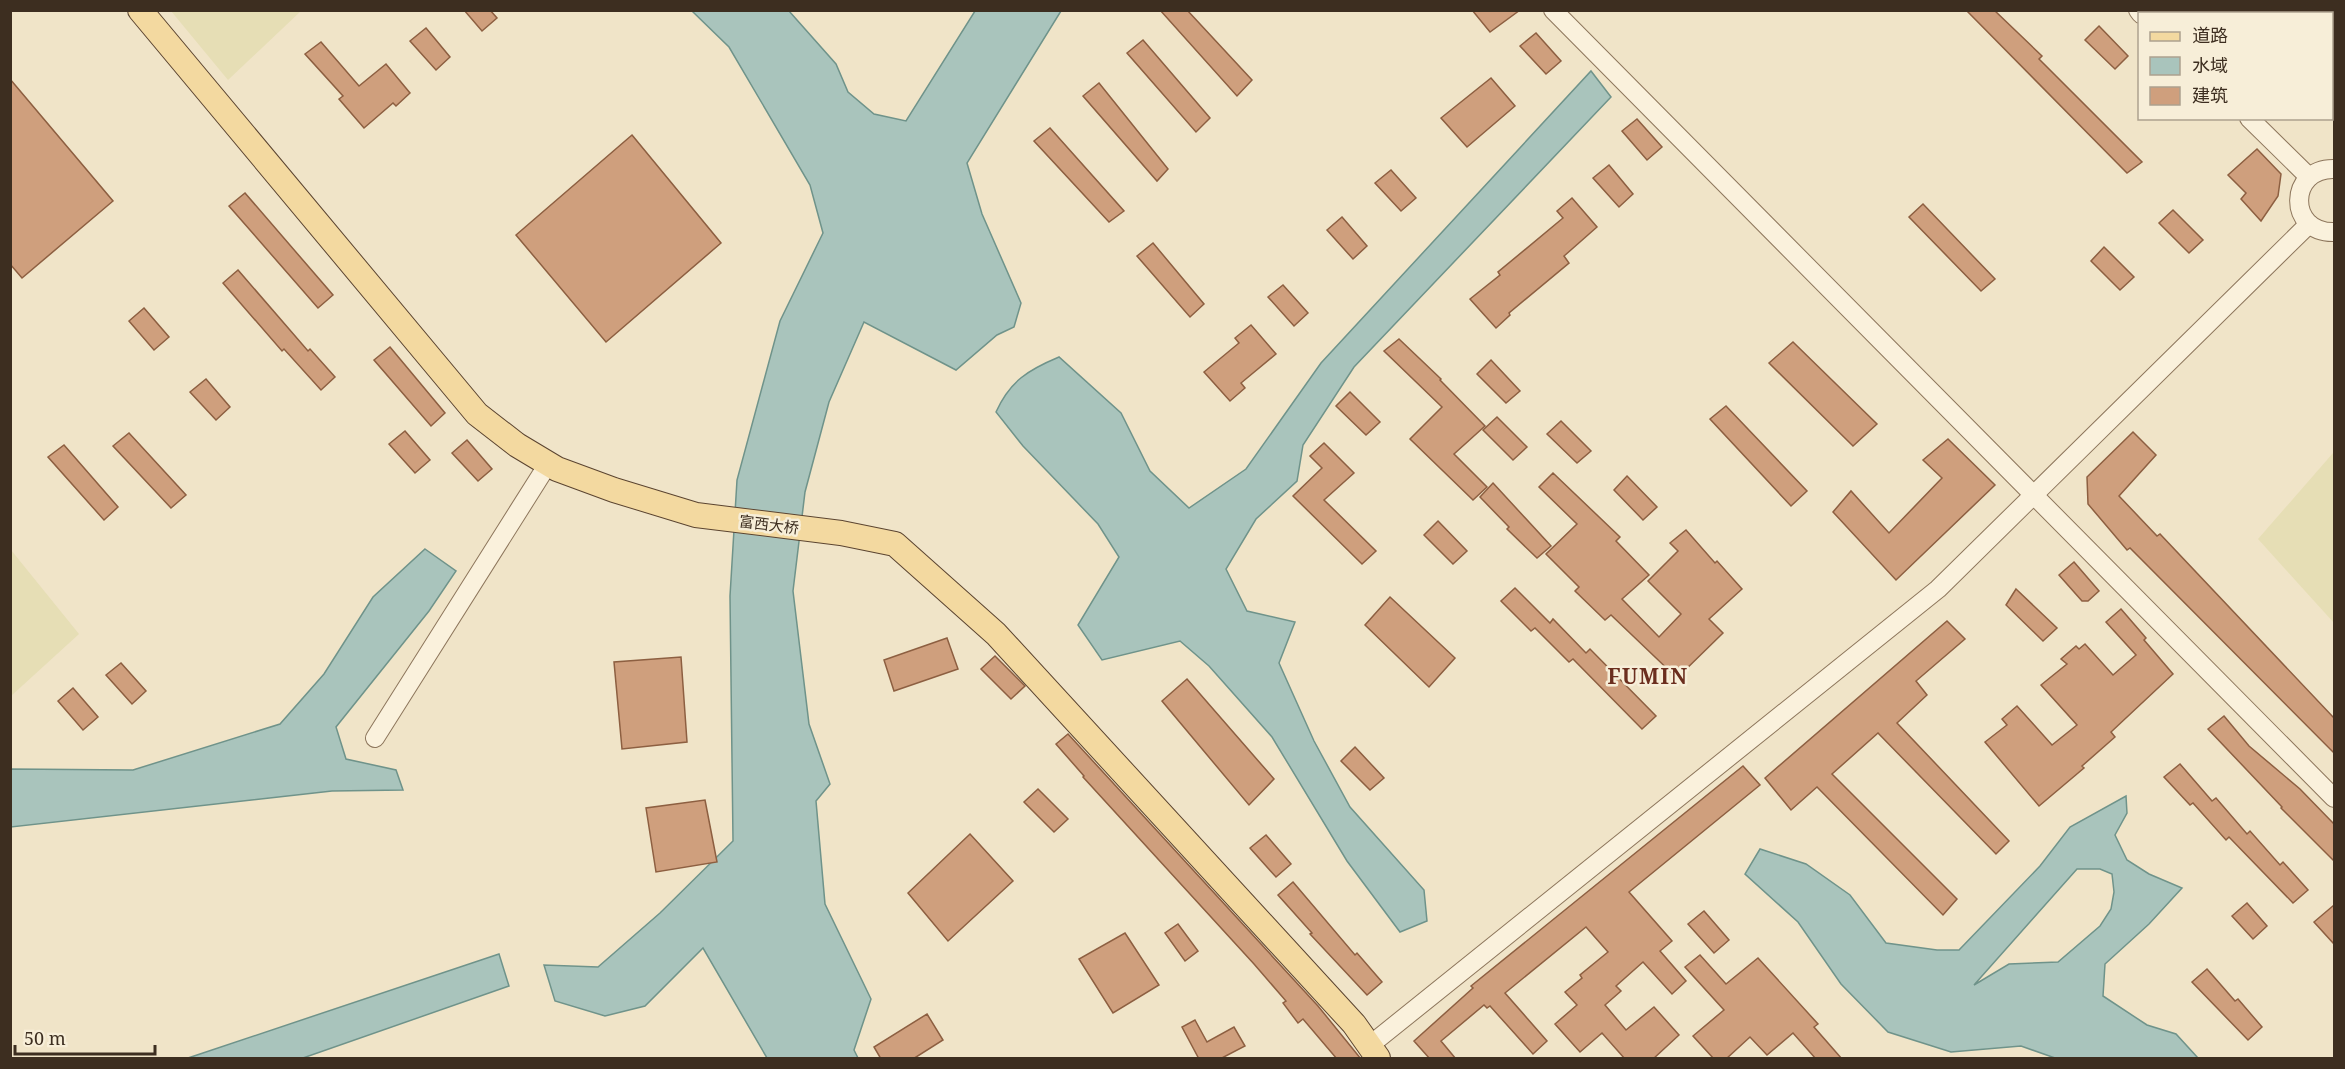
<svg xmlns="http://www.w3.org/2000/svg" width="2345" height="1069" viewBox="0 0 2345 1069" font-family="'Noto Serif','Noto Sans SC',serif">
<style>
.farmland{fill:#e6deb5}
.water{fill:#a9c4bc;stroke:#6f938a;stroke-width:1.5;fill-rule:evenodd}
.building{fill:#cf9f7d;stroke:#8d5f41;stroke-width:1.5}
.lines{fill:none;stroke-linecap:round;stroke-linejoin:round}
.minor-casing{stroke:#8d765c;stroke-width:20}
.major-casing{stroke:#5b4430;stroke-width:26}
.minor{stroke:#faf1dc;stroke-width:18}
.major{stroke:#f3d9a0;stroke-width:24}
.labels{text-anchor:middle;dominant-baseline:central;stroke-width:5;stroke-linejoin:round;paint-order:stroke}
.street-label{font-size:15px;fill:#3d2e20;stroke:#f7eed8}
.district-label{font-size:21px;font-weight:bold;letter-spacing:1.5px;fill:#6b2e1e;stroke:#f7eed8}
</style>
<rect width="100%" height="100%" fill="#f0e4c8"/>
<g class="farmland">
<path d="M 171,11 L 301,11 L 228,80 Z"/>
<path d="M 2333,453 L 2334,454 L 2334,623 L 2258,539 Z"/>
<path d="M 11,550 L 79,634 L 11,696 L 10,696 Z"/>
</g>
<g class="water">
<path d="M 692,11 L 789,11 L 836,64 L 848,92 L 874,114 L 906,121 L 975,11 L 1061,11 L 967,163 L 982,214 L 1021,303 L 1014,327 L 997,335 L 956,370 L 864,322 L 829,402 L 805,492 L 793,591 L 809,724 L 830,784 L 816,801 L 825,904 L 871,999 L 854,1050 L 858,1058 L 767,1058 L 703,948 L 645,1006 L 605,1016 L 555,1001 L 544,965 L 598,967 L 660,913 L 733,841 L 730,596 L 737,480 L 780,321 L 823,233 L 810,185 L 729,47 Z"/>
<path d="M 1591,71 L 1611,97 L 1354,367 L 1303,445 L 1297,481 L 1256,519 L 1226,569 L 1247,611 L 1295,622 L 1279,663 L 1314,741 L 1350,807 L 1424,890 L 1427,921 L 1400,932 L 1347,861 L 1272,737 L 1209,666 L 1180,641 L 1102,660 L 1078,625 L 1119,557 L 1098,524 L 1023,446 L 996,412 C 1010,381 1028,370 1059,357 L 1121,413 L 1150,471 L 1189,508 L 1246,469 L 1321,363 Z"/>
<path d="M 425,549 L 456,571 L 429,611 L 336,727 L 346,759 L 396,770 L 403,790 L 332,791 L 11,827 L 11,769 L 133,770 L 280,724 L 324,674 L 373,597 Z"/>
<path d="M 2126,796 L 2127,813 L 2115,835 L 2127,860 L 2149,874 L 2182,888 L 2149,924 L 2105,964 L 2103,996 L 2147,1025 L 2176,1034 L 2198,1058 L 2055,1058 L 2021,1046 L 1951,1052 L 1888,1032 L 1841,984 L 1798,922 L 1745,874 L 1760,849 L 1806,864 L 1850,895 L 1886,943 L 1937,950 L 1959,950 L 2040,866 L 2070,827 ZM 2077,869 L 2100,869 L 2112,874 L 2114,892 L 2111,909 L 2100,926 L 2058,962 L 2009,964 L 1974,985 Z"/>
<path d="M 499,954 L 509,986 L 303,1058 L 188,1058 Z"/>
</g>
<g class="building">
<path d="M 464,10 L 490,10 L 497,18 L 482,31 Z"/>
<path d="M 1160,10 L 1187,10 L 1252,80 L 1237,96 Z"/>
<path d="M 1472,10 L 1520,10 L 1490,32 Z"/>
<path d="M 1966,10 L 1994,10 L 2042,56 L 2039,59 L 2142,162 L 2127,173 Z"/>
<path d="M 2099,26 L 2128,56 L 2115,69 L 2085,40 Z"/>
<path d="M 426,28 L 450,57 L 436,70 L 410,41 Z"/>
<path d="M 1536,33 L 1561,61 L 1546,74 L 1520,46 Z"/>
<path d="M 1143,40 L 1210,118 L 1196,132 L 1127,53 Z"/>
<path d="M 321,42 L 359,86 L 386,64 L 410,93 L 396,106 L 393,103 L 364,128 L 339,99 L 343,96 L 305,54 Z"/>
<path d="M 1491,78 L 1515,106 L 1467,147 L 1441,118 Z"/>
<path d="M 10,79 L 113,201 L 22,278 L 10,264 Z"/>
<path d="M 1099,83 L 1168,169 L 1157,181 L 1083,96 Z"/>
<path d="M 1637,119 L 1662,147 L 1647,160 L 1622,131 Z"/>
<path d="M 1050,128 L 1124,211 L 1109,222 L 1034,141 Z"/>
<path d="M 632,135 L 721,243 L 606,342 L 516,235 Z"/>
<path d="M 2257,149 L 2281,174 L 2278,196 L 2261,221 L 2241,199 L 2246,193 L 2228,175 Z"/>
<path d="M 1609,165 L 1633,194 L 1619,207 L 1593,178 Z"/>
<path d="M 1391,170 L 1416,198 L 1401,211 L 1375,183 Z"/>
<path d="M 245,193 L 333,295 L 318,308 L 229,206 Z"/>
<path d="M 1572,198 L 1597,227 L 1564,256 L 1569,263 L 1509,313 L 1510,315 L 1496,328 L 1470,299 L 1500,275 L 1498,272 L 1563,218 L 1557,211 Z"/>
<path d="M 1923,204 L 1995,279 L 1981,291 L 1909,217 Z"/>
<path d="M 2173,210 L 2203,240 L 2189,253 L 2159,223 Z"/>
<path d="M 1342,217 L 1367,246 L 1353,259 L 1327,230 Z"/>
<path d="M 1153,243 L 1204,304 L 1190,317 L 1137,256 Z"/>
<path d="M 2104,247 L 2134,277 L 2120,290 L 2091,261 Z"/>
<path d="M 238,270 L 308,351 L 310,349 L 335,377 L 321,390 L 284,349 L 282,351 L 223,283 Z"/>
<path d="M 1283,285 L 1308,313 L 1294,326 L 1268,297 Z"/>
<path d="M 144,308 L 169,337 L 154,350 L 129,321 Z"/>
<path d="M 1251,325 L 1276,354 L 1241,383 L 1245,388 L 1230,401 L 1204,372 L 1239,343 L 1235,338 Z"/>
<path d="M 1399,339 L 1441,379 L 1440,380 L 1485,426 L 1454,454 L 1487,487 L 1473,500 L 1410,439 L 1442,407 L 1384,351 Z"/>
<path d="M 1793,342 L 1877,424 L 1853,446 L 1769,363 Z"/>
<path d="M 390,347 L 445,413 L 431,426 L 374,360 Z"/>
<path d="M 1491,360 L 1520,391 L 1506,403 L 1477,374 Z"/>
<path d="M 206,379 L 230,407 L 216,420 L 190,392 Z"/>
<path d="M 1350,392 L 1380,422 L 1366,435 L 1336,406 Z"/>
<path d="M 1726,406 L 1807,491 L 1791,506 L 1710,419 Z"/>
<path d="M 1497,417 L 1527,447 L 1513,460 L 1483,430 Z"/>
<path d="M 1561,421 L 1591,451 L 1577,463 L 1547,434 Z"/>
<path d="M 405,431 L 430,460 L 415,473 L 389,444 Z"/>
<path d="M 2133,432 L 2156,455 L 2119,496 L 2157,536 L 2160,534 L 2334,718 L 2334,753 L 2130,548 L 2127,550 L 2088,504 L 2087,477 Z"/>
<path d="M 129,433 L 186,495 L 171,508 L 113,446 Z"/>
<path d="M 1948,439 L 1995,485 L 1896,580 L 1833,512 L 1851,491 L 1889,533 L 1942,478 L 1923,460 Z"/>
<path d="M 467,440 L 492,469 L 478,481 L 452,453 Z"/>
<path d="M 1324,443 L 1354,473 L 1324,500 L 1376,551 L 1362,564 L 1293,496 L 1322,468 L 1310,456 Z"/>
<path d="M 64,445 L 118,507 L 104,520 L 48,457 Z"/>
<path d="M 1553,473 L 1620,537 L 1616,541 L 1649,575 L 1622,599 L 1659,637 L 1681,614 L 1648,581 L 1678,551 L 1670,543 L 1686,530 L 1715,563 L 1717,561 L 1742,589 L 1709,619 L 1723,633 L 1677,678 L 1611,615 L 1605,620 L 1575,591 L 1579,587 L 1546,554 L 1577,524 L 1539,487 Z"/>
<path d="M 1627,476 L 1657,507 L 1643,520 L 1614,490 Z"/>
<path d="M 1493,483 L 1551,546 L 1537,558 L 1507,529 L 1509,527 L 1480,497 Z"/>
<path d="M 1438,521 L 1467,551 L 1453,564 L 1424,535 Z"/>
<path d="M 2074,562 L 2099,591 L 2088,601 L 2082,601 L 2059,575 Z"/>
<path d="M 1515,588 L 1550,623 L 1553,619 L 1586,653 L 1590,649 L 1656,716 L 1642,729 L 1573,659 L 1569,662 L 1535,628 L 1531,631 L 1501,601 Z"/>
<path d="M 2016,589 L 2057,628 L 2043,641 L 2006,605 Z"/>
<path d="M 1390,597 L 1455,658 L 1429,687 L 1365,625 Z"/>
<path d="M 2121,609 L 2146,638 L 2144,640 L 2173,674 L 2111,732 L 2115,737 L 2082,766 L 2084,768 L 2039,806 L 1985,742 L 2007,725 L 2002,719 L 2017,706 L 2052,745 L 2077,725 L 2041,685 L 2067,664 L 2061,659 L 2076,646 L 2079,649 L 2085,644 L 2113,675 L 2136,655 L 2106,622 Z"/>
<path d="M 1947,621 L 1965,639 L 1916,681 L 1927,695 L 1897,723 L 2009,841 L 1996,854 L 1878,733 L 1832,774 L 1957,899 L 1943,915 L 1817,787 L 1791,810 L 1765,778 Z"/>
<path d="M 947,638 L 958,669 L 894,691 L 884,660 Z"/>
<path d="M 995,656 L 1025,686 L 1011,699 L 981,669 Z"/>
<path d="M 681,657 L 687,742 L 622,749 L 614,662 Z"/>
<path d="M 121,663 L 146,691 L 132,704 L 106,675 Z"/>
<path d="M 1187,679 L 1274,779 L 1249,805 L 1162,701 Z"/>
<path d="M 73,688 L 98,717 L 83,730 L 58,701 Z"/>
<path d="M 2224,716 L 2249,746 L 2300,789 L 2334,824 L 2334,861 L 2281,808 L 2282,807 L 2208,729 Z"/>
<path d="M 1068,734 L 1318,1006 L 1361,1059 L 1337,1059 L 1303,1019 L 1298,1023 L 1283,1003 L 1286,1001 L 1254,964 L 1083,777 L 1084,776 L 1056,744 Z"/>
<path d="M 1355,747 L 1384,778 L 1370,790 L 1341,761 Z"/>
<path d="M 2180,764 L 2212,801 L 2216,798 L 2247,834 L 2250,831 L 2280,865 L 2283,862 L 2308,890 L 2293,903 L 2229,837 L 2226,840 L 2193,803 L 2190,805 L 2164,777 Z"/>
<path d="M 1743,766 L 1760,785 L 1629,892 L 1672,941 L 1660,951 L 1686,981 L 1672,994 L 1643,962 L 1616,986 L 1621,991 L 1605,1005 L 1626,1030 L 1654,1007 L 1679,1035 L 1653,1059 L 1625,1059 L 1602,1033 L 1580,1052 L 1555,1024 L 1577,1005 L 1565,992 L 1582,978 L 1580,975 L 1608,952 L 1586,927 L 1505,993 L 1547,1041 L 1533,1054 L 1490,1006 L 1487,1008 L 1484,1005 L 1441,1041 L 1456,1059 L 1430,1059 L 1414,1041 L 1473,988 L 1471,986 Z"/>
<path d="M 1038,789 L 1068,819 L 1054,832 L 1024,802 Z"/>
<path d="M 705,800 L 717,862 L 656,872 L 646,808 Z"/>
<path d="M 970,834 L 1013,881 L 948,941 L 908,893 Z"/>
<path d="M 1266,835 L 1291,864 L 1276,877 L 1250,848 Z"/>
<path d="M 1293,882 L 1355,955 L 1357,953 L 1382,982 L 1367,995 L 1310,934 L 1312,933 L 1278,895 Z"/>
<path d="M 2247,903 L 2267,926 L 2253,939 L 2232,916 Z"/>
<path d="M 2334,905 L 2334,944 L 2314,922 Z"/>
<path d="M 1704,911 L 1729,940 L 1714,953 L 1688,924 Z"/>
<path d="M 1178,924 L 1198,951 L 1185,961 L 1165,933 Z"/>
<path d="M 1125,933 L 1159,985 L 1113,1013 L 1079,959 Z"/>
<path d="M 1700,955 L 1726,984 L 1758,958 L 1818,1024 L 1814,1027 L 1842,1059 L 1816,1059 L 1793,1033 L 1767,1055 L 1750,1037 L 1726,1059 L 1714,1059 L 1693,1036 L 1724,1010 L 1685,967 Z"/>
<path d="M 2207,969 L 2235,1001 L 2238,999 L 2262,1027 L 2248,1040 L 2192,982 Z"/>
<path d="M 927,1014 L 943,1040 L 913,1059 L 881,1059 L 874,1047 Z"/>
<path d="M 1195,1020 L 1207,1042 L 1234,1027 L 1245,1046 L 1220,1059 L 1199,1059 L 1182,1027 Z"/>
</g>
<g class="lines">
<g class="minor-casing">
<g id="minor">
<path d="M 1553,10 L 2334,798"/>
<path d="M 2138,10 L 2141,14"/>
<path d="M 2249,118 L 2309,177"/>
<path d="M 2334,169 C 2288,168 2287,233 2334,232"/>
<path d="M 375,738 L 548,464"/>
<path d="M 1369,1046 L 1938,589 L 2309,224"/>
</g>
</g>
<g class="major-casing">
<path id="major" d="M 140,10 L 477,414 L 517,445 L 557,469 L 614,490 L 696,515 L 841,533 L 895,544 L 996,634 L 1354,1024 L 1378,1058"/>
</g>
<use href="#minor" class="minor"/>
<use href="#major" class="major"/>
</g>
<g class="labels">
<g class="street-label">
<text transform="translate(769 524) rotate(7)">富西大桥</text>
</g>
<g class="district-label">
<text x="1648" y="676">FUMIN</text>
</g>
</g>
<rect width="2345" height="1069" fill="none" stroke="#3d2e20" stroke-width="24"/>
<rect x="2138" y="12" width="195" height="108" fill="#f7eed8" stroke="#ada18e" stroke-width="1.5"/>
<rect x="2150" y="32" width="30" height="9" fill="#f3d9a0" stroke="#ada18e" stroke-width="1.5"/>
<text x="2192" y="42" font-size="18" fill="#3d2e20">道路</text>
<rect x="2150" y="57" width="30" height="18" fill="#a9c4bc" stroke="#ada18e" stroke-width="1.5"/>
<text x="2192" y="72" font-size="18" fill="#3d2e20">水域</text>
<rect x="2150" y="87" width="30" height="18" fill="#cf9f7d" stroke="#ada18e" stroke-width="1.5"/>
<text x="2192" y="102" font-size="18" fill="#3d2e20">建筑</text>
<path d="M15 1045v9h140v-9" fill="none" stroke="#3d2e20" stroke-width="3"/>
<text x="24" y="1045" font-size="18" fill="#3d2e20" stroke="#f7eed8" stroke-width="4.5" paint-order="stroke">50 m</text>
</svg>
